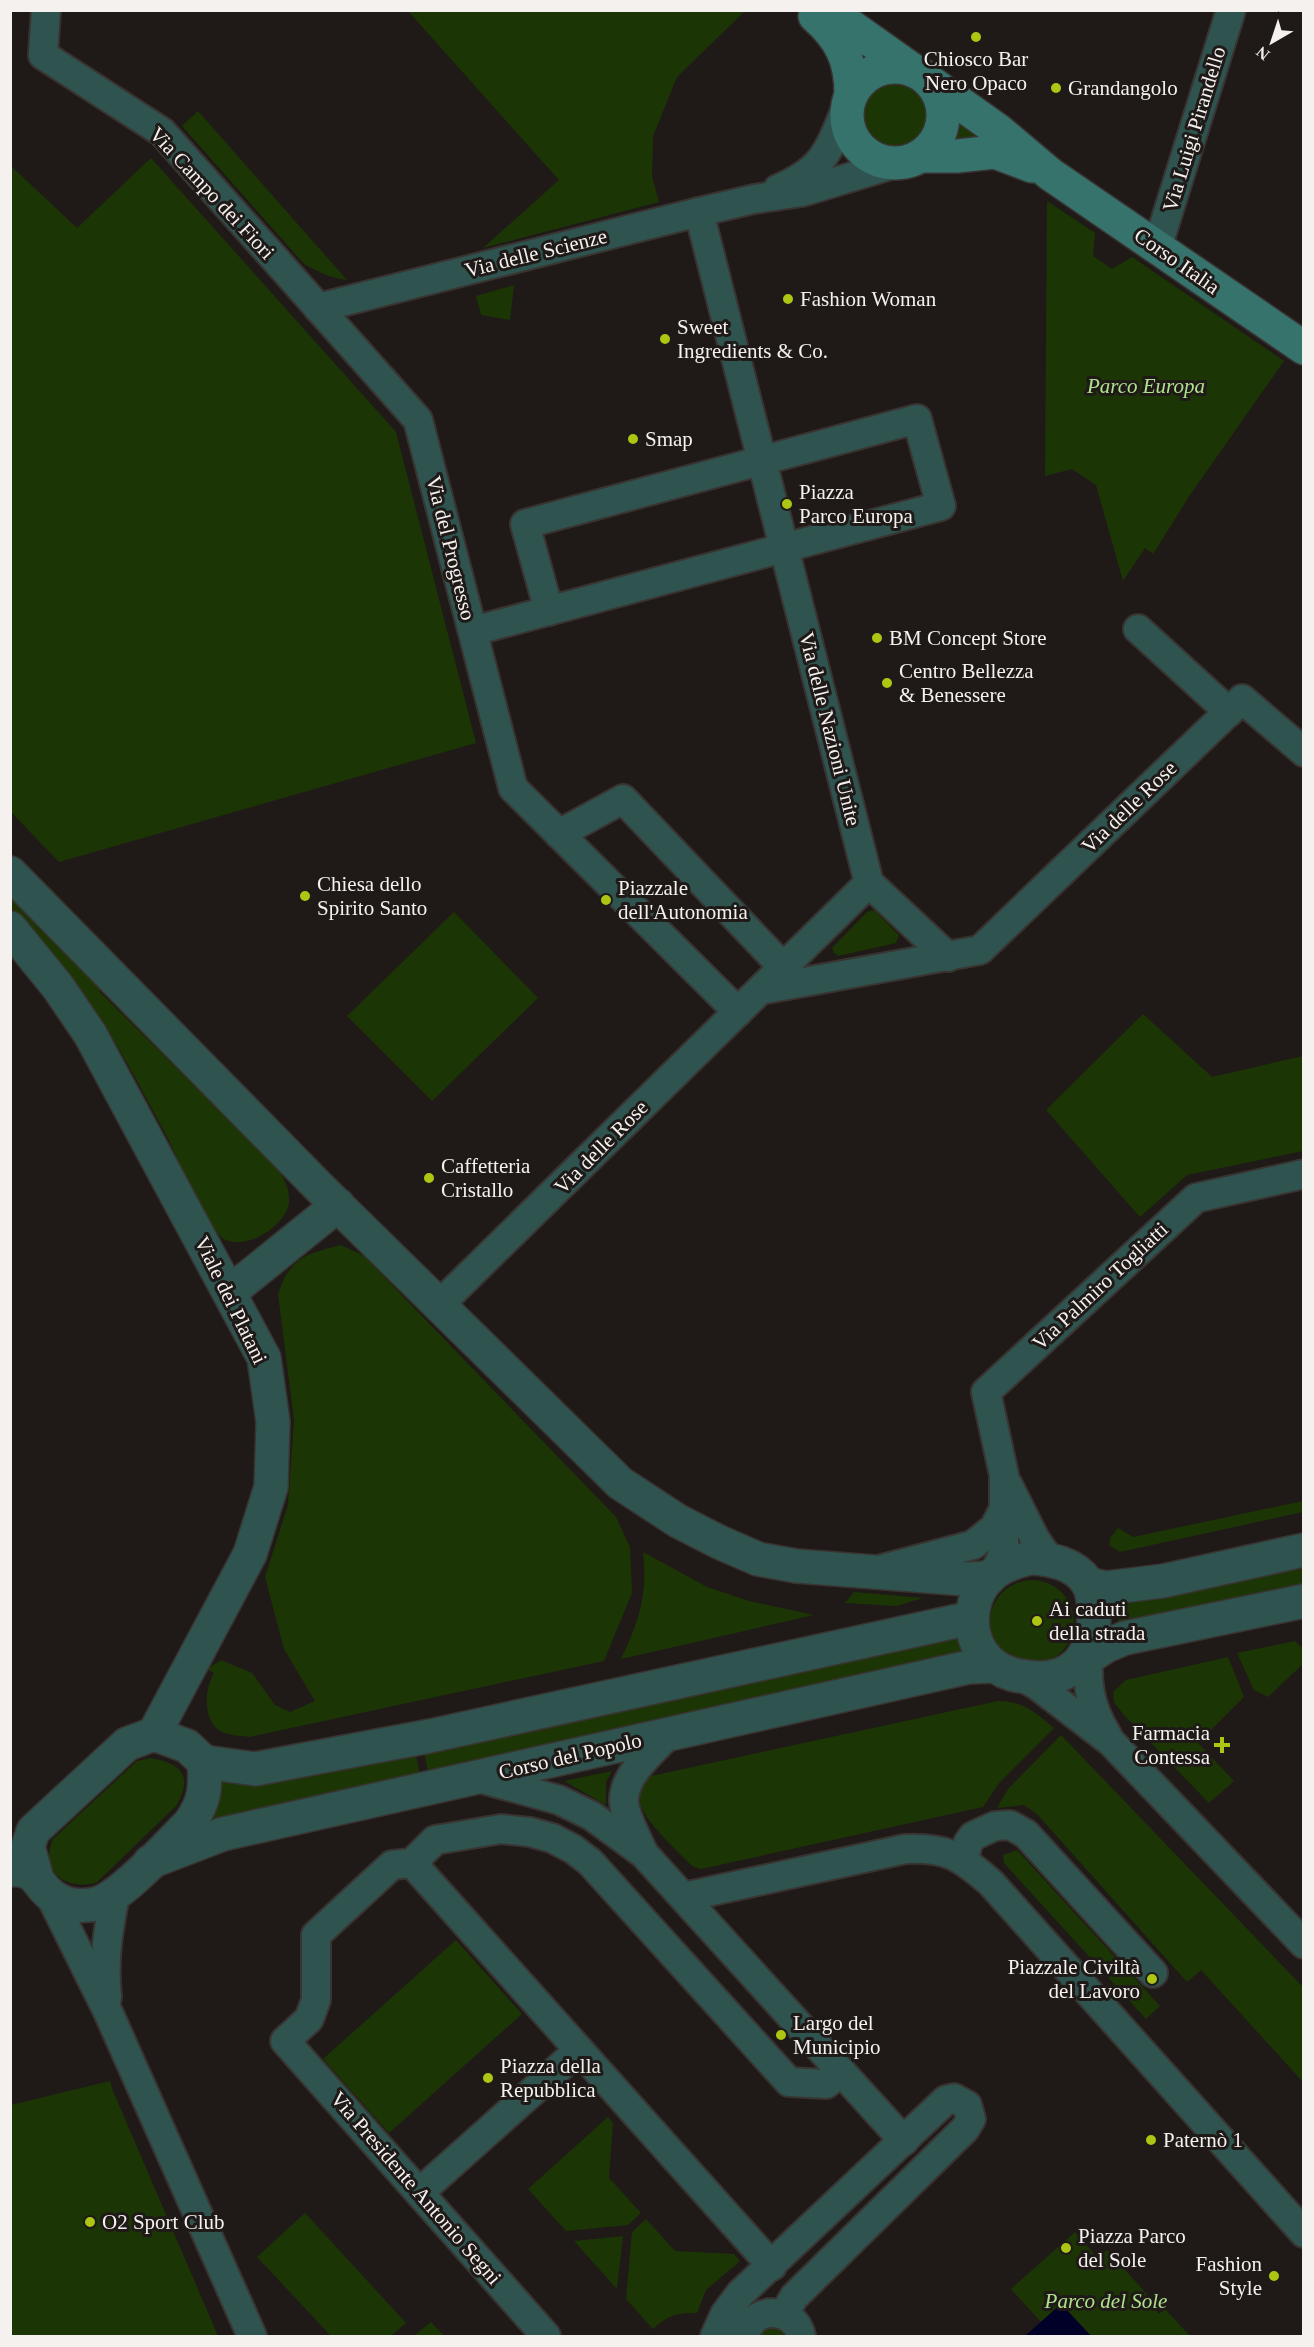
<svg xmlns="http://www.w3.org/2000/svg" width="1314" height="2347" viewBox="0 0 1314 2347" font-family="'Times New Roman',serif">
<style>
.green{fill:#1c3505}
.water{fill:#000028}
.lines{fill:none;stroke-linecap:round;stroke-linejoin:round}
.minor-casing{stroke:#393432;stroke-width:32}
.tertiary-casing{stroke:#393432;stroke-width:36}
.secondary-casing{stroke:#393432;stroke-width:36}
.minor{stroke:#2f534f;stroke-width:28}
.tertiary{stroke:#2f534f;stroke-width:33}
.secondary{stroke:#36736c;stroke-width:33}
.poi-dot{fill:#acc613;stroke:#1f1a18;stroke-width:2}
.labels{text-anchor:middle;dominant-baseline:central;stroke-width:6;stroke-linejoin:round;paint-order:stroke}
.poi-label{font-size:21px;fill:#f4f1ef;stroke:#1f1a18;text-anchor:start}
.street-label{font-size:21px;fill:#f4f1ef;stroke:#1f1a18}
.park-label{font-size:21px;font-style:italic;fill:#afe28c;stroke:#1f1a18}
</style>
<rect width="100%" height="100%" fill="#1f1a18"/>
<g class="green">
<path d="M 408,11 L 745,11 L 677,77 L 653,136 L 652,176 L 659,202 L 483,248 L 559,180 Z"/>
<circle cx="894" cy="116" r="37"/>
<path d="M 198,111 L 347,280 C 331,278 318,272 304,264 L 182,126 Z"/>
<path d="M 957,117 L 987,139 L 954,142 L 949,139 L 954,120 Z"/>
<path d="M 151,158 L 396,432 L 476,743 L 59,862 L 11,812 L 11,166 L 77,228 Z"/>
<path d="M 1047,201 L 1095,233 L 1093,256 L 1112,269 L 1132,257 L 1284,361 L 1190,495 L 1153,554 L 1145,548 L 1123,581 L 1096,485 L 1072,469 L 1045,476 Z"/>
<path d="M 514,285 L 510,320 L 481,315 L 476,296 Z"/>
<path d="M 10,895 L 102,987 L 99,991 L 278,1169 C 284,1179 290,1189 289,1202 C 287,1227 238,1257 218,1234 C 193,1206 181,1162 163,1129 C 138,1083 113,1034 82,991 C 61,962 36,934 11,908 Z"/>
<path d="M 874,910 L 899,935 L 896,943 L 838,956 L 834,953 L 832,948 L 867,912 Z"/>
<path d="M 454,912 L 538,998 L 432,1101 L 347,1016 Z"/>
<path d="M 1143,1014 L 1212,1077 L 1303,1056 L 1303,1151 L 1187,1175 L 1140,1217 L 1046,1110 Z"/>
<path d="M 341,1245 L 364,1256 L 616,1517 L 630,1547 L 632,1593 L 604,1661 L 249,1737 C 239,1735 224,1736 216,1728 C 203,1714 205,1689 214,1673 L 207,1669 L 221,1660 L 252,1673 L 275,1705 L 290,1712 L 315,1701 L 284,1649 L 265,1577 L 288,1505 L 294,1420 L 278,1294 C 290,1258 305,1254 341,1245 Z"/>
<path d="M 1303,1501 L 1303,1512 L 1120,1552 L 1109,1545 L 1110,1538 L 1118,1528 L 1133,1537 Z"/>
<path d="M 643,1552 L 707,1587 L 749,1601 L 814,1615 L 621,1659 C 639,1621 648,1594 643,1552 Z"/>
<path d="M 1303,1566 L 1303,1589 L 1120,1629 L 1116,1606 Z"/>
<circle cx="1032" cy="1622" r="42"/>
<path d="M 854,1592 L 923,1598 L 896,1606 L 845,1603 Z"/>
<path d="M 957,1638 L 964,1656 L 428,1772 L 424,1751 Z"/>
<path d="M 1295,1641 L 1303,1649 L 1303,1664 L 1268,1697 L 1254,1690 L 1237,1653 Z"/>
<path d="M 1228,1657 L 1244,1697 L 1198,1743 L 1234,1781 L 1209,1803 L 1123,1714 L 1114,1702 L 1113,1692 L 1126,1680 Z"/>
<path d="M 998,1701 C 1024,1701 1034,1712 1054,1728 L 999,1783 L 983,1807 L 701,1869 L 692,1866 C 678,1851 638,1817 639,1796 C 640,1788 646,1781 651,1776 Z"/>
<path d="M 1061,1735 L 1303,1987 L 1303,2082 L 1201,1970 L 1187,1982 L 1037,1814 L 1024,1805 L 997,1808 L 1008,1789 Z"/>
<path d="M 415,1752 L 420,1774 L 212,1826 L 221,1781 L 251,1781 Z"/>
<path d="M 150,1758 C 181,1763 194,1776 176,1806 L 96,1883 C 65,1890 39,1872 53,1839 L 137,1761 Z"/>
<path d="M 612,1771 L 606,1782 L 606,1805 L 564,1781 Z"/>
<path d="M 1017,1850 L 1160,2006 L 1146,2019 L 1004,1863 L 1003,1855 Z"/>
<path d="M 456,1940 L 522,2014 L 389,2133 L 323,2059 Z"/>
<path d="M 110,2081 L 113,2091 L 218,2336 L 11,2336 L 11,2105 Z"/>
<path d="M 608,2117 L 613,2123 L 609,2178 L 641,2213 L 628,2225 L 566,2231 L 528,2189 Z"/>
<path d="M 305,2213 L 406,2323 L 391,2336 L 331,2336 L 257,2257 Z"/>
<path d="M 646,2219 L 675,2251 L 734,2254 L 740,2261 L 706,2290 L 697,2313 C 675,2313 669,2315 653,2329 L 626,2299 L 632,2232 Z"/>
<path d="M 1075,2232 L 1098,2258 L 1107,2250 L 1155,2303 L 1152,2306 L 1159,2314 L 1165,2309 L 1190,2336 L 1091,2336 L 1061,2304 L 1041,2322 L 1011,2289 Z"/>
<path d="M 623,2236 L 617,2289 L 574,2241 Z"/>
<path d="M 431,2322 L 444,2336 L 414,2336 Z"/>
<path d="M 774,2324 L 790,2336 L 758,2336 L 760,2331 Z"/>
</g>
<path class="water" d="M 1061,2304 L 1091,2336 L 1025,2336 Z"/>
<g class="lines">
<g class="minor-casing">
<g id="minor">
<path d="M 46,10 L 43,55 L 162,132 L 418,420 L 513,788 L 738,1012"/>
<path d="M 778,189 C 824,169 828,152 846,109"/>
<path d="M 699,212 L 869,883"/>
<path d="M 1157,248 L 1231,10"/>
<path d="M 318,308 L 699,212 L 754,199 L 802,192 L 894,164"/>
<path d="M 1138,629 L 1229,712"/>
<path d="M 473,631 L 941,506 L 917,419 L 525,524 L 549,611"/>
<path d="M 559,834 L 623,799 L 783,967"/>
<path d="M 760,990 L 980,950 L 1242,699 L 1304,752"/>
<path d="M 440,1304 L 869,883 L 948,957"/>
<path d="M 1008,1485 L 1035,1539 L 1049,1559"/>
<path d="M 882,1569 L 973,1545 L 994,1528 L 1004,1509"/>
<path d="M 995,1572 L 1004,1552 L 1004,1475 L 986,1392 L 1196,1198 L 1304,1174"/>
<path d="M 1091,1643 C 1084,1677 1089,1706 1107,1735"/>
<path d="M 1021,1676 L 1038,1686 L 1111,1742 L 1304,1944"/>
<path d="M 475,1777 L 559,1800 L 592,1816 L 644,1854 L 904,2141"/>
<path d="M 643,1852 C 637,1838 623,1813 624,1799 C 625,1773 653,1751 669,1734"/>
<path d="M 964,1860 L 968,1843 L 973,1836 L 995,1826 L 1010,1825 L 1026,1834 L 1153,1973"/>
<path d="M 412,1863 L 772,2266"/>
<path d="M 50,1895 L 109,2014 L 252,2336"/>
<path d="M 684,1897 L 905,1849 C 947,1847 960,1856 991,1883 L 1304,2233"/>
<path d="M 107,1997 C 103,1960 108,1931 115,1895"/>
<path d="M 420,2192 L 579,2050"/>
<path d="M 546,2336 L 285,2041 L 309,2019 L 316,2000 L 316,1935 L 392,1865 L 412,1863 L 435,1840 L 501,1829 L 530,1832 L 552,1838 L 573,1849 L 590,1862 L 789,2082 L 826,2084 L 841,2072"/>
<path d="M 715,2336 L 725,2314 L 740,2294 L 946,2100 L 954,2098 L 967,2105 L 971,2119 L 965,2129 L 794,2297 L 784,2314"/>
<path d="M 745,2336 C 751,2305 795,2306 801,2336"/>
</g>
</g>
<g class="tertiary-casing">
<g id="tertiary">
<path d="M 10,873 L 318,1186 L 620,1483 L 678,1521 L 719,1542 L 758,1559 L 796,1566 L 965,1579 L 989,1578"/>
<path d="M 10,928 L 58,987 L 90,1034 L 264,1358 L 273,1422 L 271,1487 L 250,1554 L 154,1734"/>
<path d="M 230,1292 L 338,1205"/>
<path d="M 1030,1558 C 1051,1559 1074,1563 1087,1582 C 1093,1591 1094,1607 1094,1617 C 1093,1658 1070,1683 1028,1677 C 1014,1676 1000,1671 990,1662 C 964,1638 967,1592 997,1571 C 1007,1564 1018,1561 1030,1558 Z"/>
<path d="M 1088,1584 L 1106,1588 L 1163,1581 L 1304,1550"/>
<path d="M 1080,1663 L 1106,1646 L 1125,1638 L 1304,1601"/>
<path d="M 204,1762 L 255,1769 L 430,1736 L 971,1618"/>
<path d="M 150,1862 L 223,1834 L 969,1667 L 994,1666"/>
<path d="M 10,1870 C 38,1868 35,1883 51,1895 C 64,1906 83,1908 99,1903 C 124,1894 170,1843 190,1823 C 205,1801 206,1788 204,1762 L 187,1746 L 154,1734 L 127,1744 L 33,1831 L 28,1847 L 36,1875"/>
</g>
</g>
<g class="secondary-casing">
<g id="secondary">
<path d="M 828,10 L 914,71"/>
<path d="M 815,16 C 841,39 851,60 851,94"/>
<circle cx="895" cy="115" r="48"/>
<path d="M 930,82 L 999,131 L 1050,174 L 1304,348"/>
<path d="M 921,156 L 957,156 L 995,152 L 1032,166"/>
</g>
</g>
<use href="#minor" class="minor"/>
<use href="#tertiary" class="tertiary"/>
<use href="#secondary" class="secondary"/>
</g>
<g class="poi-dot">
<circle cx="976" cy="37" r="6"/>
<circle cx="1056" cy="88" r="6"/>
<circle cx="788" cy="299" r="6"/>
<circle cx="665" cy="339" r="6"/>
<circle cx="633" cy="439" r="6"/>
<circle cx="787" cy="504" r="6"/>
<circle cx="877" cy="638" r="6"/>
<circle cx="887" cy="683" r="6"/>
<circle cx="305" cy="896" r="6"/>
<circle cx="606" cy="900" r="6"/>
<circle cx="429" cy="1178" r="6"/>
<circle cx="1037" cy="1621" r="6"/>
<path d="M1219 1736h6v6h6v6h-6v6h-6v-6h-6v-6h6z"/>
<circle cx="1152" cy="1979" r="6"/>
<circle cx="781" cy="2035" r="6"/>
<circle cx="488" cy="2078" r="6"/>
<circle cx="1151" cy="2140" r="6"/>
<circle cx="90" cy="2222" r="6"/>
<circle cx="1066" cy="2248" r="6"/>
<circle cx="1274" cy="2276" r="6"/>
</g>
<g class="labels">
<g class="poi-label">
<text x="976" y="59" text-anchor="middle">Chiosco Bar<tspan x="976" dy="24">Nero Opaco</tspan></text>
<text x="1068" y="88">Grandangolo</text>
<text x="800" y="299">Fashion Woman</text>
<text x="677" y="327">Sweet<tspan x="677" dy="24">Ingredients &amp; Co.</tspan></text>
<text x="645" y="439">Smap</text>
<text x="799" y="492">Piazza<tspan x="799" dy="24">Parco Europa</tspan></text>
<text x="889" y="638">BM Concept Store</text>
<text x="899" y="671">Centro Bellezza<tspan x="899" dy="24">&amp; Benessere</tspan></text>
<text x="317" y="884">Chiesa dello<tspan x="317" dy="24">Spirito Santo</tspan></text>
<text x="618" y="888">Piazzale<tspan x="618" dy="24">dell'Autonomia</tspan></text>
<text x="441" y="1166">Caffetteria<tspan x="441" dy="24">Cristallo</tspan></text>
<text x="1049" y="1609">Ai caduti<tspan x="1049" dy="24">della strada</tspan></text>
<text x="1210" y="1733" text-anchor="end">Farmacia<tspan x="1210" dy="24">Contessa</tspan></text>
<text x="1140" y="1967" text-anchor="end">Piazzale Civiltà<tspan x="1140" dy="24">del Lavoro</tspan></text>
<text x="793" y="2023">Largo del<tspan x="793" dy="24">Municipio</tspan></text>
<text x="500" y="2066">Piazza della<tspan x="500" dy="24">Repubblica</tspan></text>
<text x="1163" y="2140">Paternò 1</text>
<text x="102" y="2222">O2 Sport Club</text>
<text x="1078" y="2236">Piazza Parco<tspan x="1078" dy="24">del Sole</tspan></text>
<text x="1262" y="2264" text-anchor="end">Fashion<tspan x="1262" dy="24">Style</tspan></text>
</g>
<g class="street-label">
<text transform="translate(1194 129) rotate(-73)">Via Luigi Pirandello</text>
<text transform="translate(212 193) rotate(47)">Via Campo dei Fiori</text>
<text transform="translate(536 253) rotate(-14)">Via delle Scienze</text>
<text transform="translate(1177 261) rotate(35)">Corso Italia</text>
<text transform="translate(451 548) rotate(76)">Via del Progresso</text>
<text transform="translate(830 729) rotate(76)">Via delle Nazioni Unite</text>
<text transform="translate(1129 807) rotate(-44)">Via delle Rose</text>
<text transform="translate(601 1147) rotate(-45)">Via delle Rose</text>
<text transform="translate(1100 1286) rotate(-43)">Via Palmiro Togliatti</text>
<text transform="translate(231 1300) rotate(64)">Viale dei Platani</text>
<text transform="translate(570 1756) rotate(-13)">Corso del Popolo</text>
<text transform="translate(416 2188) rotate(49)">Via Presidente Antonio Segni</text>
</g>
<g class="park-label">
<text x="1146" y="386">Parco Europa</text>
<text x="1106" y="2301">Parco del Sole</text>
</g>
</g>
<rect width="1314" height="2347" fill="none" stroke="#f4f1ef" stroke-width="24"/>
<g transform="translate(1272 42) rotate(219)" stroke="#1f1a18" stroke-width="4.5" paint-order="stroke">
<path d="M0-4.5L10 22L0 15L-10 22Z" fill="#f4f1ef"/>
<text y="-9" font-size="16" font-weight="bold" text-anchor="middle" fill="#f4f1ef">N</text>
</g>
</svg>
